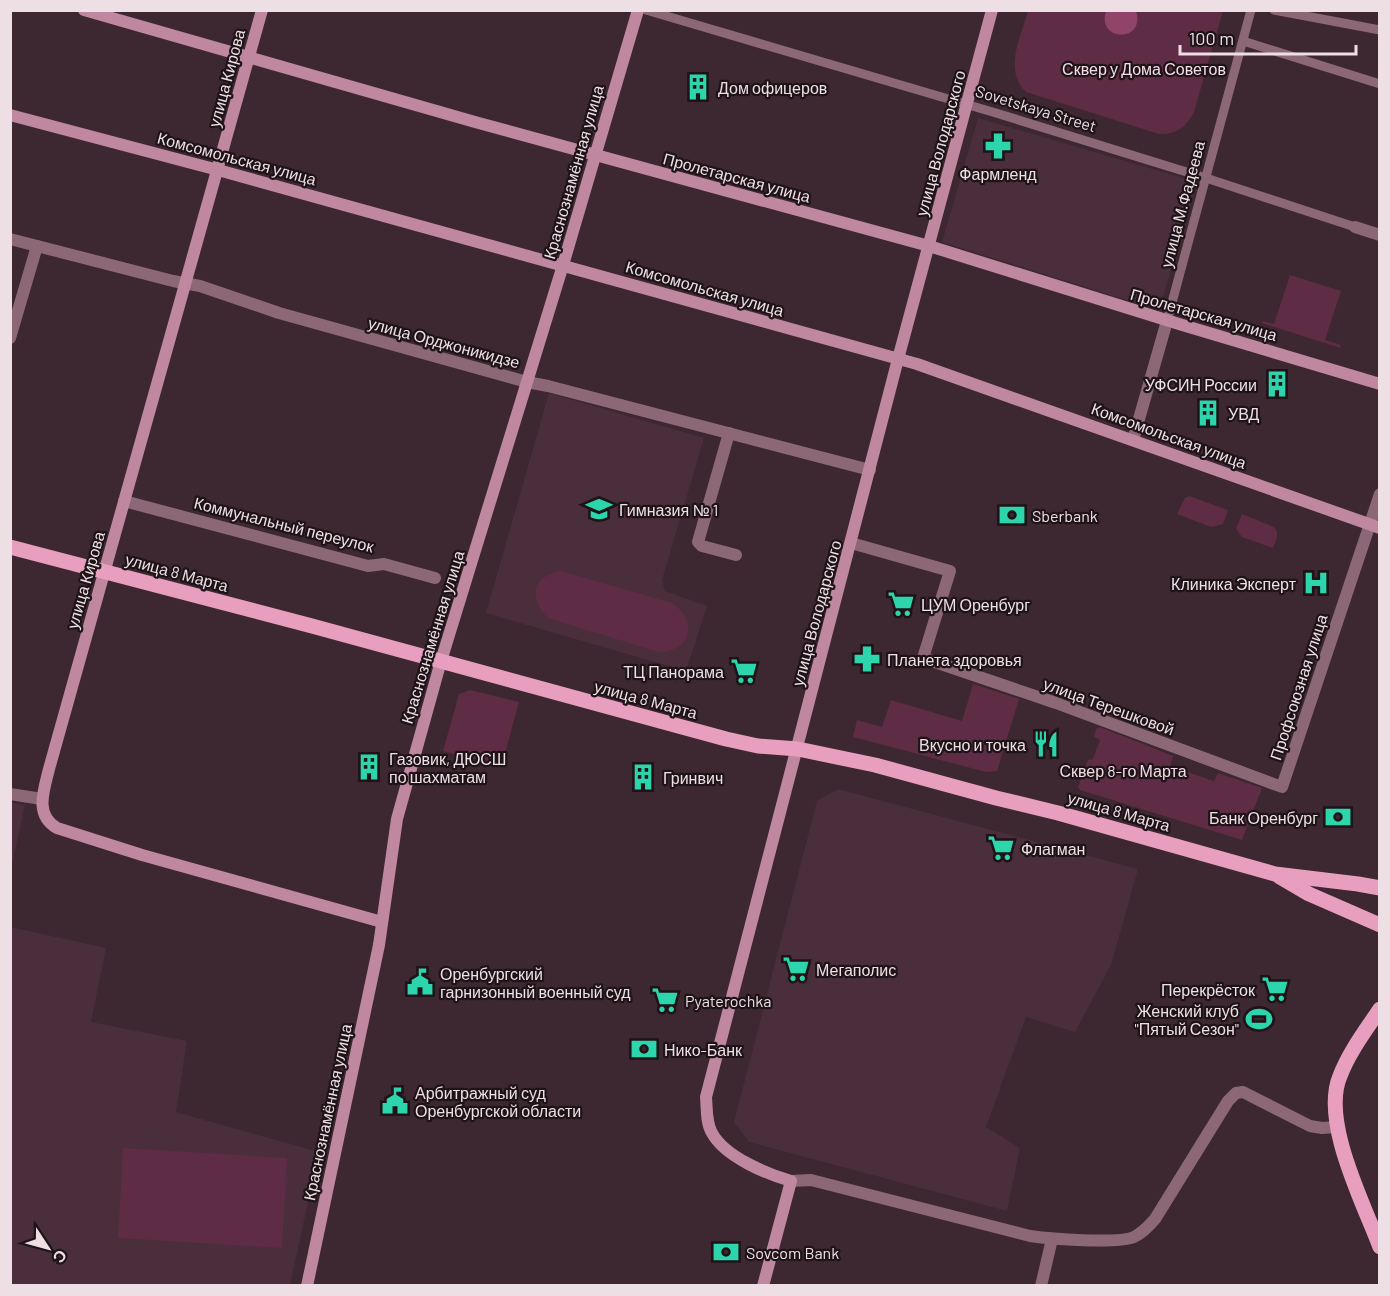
<svg xmlns="http://www.w3.org/2000/svg" width="1390" height="1296" viewBox="0 0 1390 1296" font-family="Barlow,sans-serif">
<style>
.built{fill:#4a2e3b}
.green{fill:#5e2c45}
.water{fill:#91446a}
.lines{fill:none;stroke-linecap:round;stroke-linejoin:round}
.pedestrian{stroke:#8c6877;stroke-width:9}
.minor{stroke:#8c6877;stroke-width:12}
.secondary{stroke:#c087a0;stroke-width:12}
.primary{stroke:#e89fbf;stroke-width:15}
.labels{text-anchor:middle;dominant-baseline:central;stroke-width:4.5;stroke-linejoin:round;paint-order:stroke}
.park-label{font-size:16px;fill:#f5dde7;stroke:#1e1418}
.street-label{font-size:16px;fill:#eedfe5;stroke:#1e1418}
.poi-label{font-size:16px;fill:#eedfe5;stroke:#1e1418;text-anchor:start}
</style>
<rect width="100%" height="100%" fill="#3d2731"/>
<g class="built">
<path d="M 978,118 L 1197,182 L 1159,310 L 942,242 Z"/>
<path d="M 549,393 L 704,438 L 662,580 L 665,591 L 707,606 L 686,671 L 486,613 Z"/>
<path d="M 838,789 L 1138,869 L 1111,965 L 1075,1032 L 1026,1017 L 986,1127 L 1020,1148 L 1007,1211 L 749,1142 L 734,1122 L 817,801 Z"/>
<path d="M 11,803 L 25,805 L 11,870 L 10,803 Z"/>
<path d="M 11,927 L 106,948 L 91,1022 L 187,1041 L 176,1112 L 319,1152 L 290,1285 L 11,1286 Z"/>
</g>
<g class="green">
<path d="M 1028,11 L 1223,11 L 1194,112 C 1186,127 1177,135 1159,134 L 1026,92 C 1003,70 1021,36 1028,11 Z"/>
<path d="M 1290,275 L 1341,291 L 1325,340 L 1341,345 L 1340,348 L 1262,323 L 1263,321 L 1274,324 Z"/>
<path d="M 1189,496 L 1228,510 L 1223,524 L 1211,527 L 1177,514 L 1185,498 Z"/>
<path d="M 1242,514 L 1274,527 C 1280,534 1276,540 1273,548 L 1242,537 L 1236,529 Z"/>
<path d="M 561,571 L 672,603 C 699,621 691,652 658,652 L 548,618 C 528,598 532,576 561,571 Z"/>
<path d="M 973,684 L 1019,699 L 997,771 L 986,772 L 853,737 L 857,720 L 882,727 L 891,700 L 962,721 Z"/>
<path d="M 470,690 L 519,702 L 504,757 L 490,763 L 443,751 L 459,694 Z"/>
<path d="M 1100,727 L 1173,756 L 1170,766 L 1214,781 L 1218,773 L 1262,788 L 1242,840 L 1080,790 L 1078,787 L 1088,760 L 1093,759 L 1100,740 L 1094,737 L 1096,729 Z"/>
<path d="M 123,1148 L 287,1158 L 282,1248 L 118,1238 Z"/>
</g>
<path class="water" d="M 1106,11 L 1136,11 C 1146,43 1096,42 1106,11 Z"/>
<g class="lines">
<g class="pedestrian">
<path d="M 646,10 L 996,113 L 1206,178 L 1355,227"/>
<path d="M 1274,10 L 1380,30"/>
<path d="M 1243,41 L 1380,84"/>
<path d="M 1167,321 L 1251,10"/>
</g>
<g class="minor">
<path d="M 1355,227 L 1380,235"/>
<path d="M 10,239 L 173,281 L 200,286 L 279,313 L 527,382 L 548,386 L 870,470"/>
<path d="M 10,338 L 37,246"/>
<path d="M 729,433 L 698,542 L 702,546 L 736,555"/>
<path d="M 1133,440 L 1167,321"/>
<path d="M 124,501 L 368,566 L 384,564 L 435,578"/>
<path d="M 851,543 L 950,571 L 923,658 L 1056,703 L 1282,787 L 1380,494"/>
<path d="M 10,794 L 42,799"/>
<path d="M 791,1181 L 811,1180 L 1030,1236 C 1051,1239 1116,1244 1134,1237 C 1142,1233 1149,1226 1155,1219 L 1228,1101 L 1236,1093 L 1243,1092 L 1310,1126 L 1322,1128 L 1336,1127"/>
<path d="M 1041,1286 L 1052,1239"/>
</g>
<g class="secondary">
<path d="M 84,10 L 475,122 L 929,246 L 1179,324 L 1380,384"/>
<path d="M 262,10 L 49,769 C 44,790 34,815 57,828 L 142,855 L 382,922"/>
<path d="M 10,115 L 218,170 L 917,364 L 1380,528"/>
<path d="M 307,1286 L 379,945 L 397,819 L 441,661 L 563,265 L 638,10"/>
<path d="M 763,1286 L 791,1181 C 767,1174 725,1157 712,1133 C 706,1123 707,1108 706,1097 L 898,359 L 992,10"/>
</g>
<g class="primary">
<path d="M 10,547 L 312,626 L 726,739 L 758,746 L 798,749 L 875,765 L 996,798 L 1058,813 L 1275,874 L 1358,884 L 1380,888"/>
<path d="M 1280,877 L 1309,894 L 1380,925"/>
<path d="M 1380,1009 C 1366,1030 1349,1052 1340,1076 C 1321,1121 1363,1202 1380,1247"/>
</g>
</g>
<defs>
<g id="building-bare" transform="scale(2.07)"><path d="M-4-6H4V6H1V3H-1V6H-4ZM-2.5-4.3h1.7v1.8h-1.7ZM.8-4.3h1.7v1.8H.8ZM-2.5-1h1.7V.8h-1.7ZM.8-1h1.7V.8H.8Z" fill="#2cd5ab" stroke="#1e1418" stroke-width="2.5" paint-order="stroke"/></g>
<g id="pharmacy-bare" transform="scale(2.07)"><path d="M-2-6h4v4h4v4h-4v4h-4v-4h-4v-4h4Z" fill="#2cd5ab" stroke="#1e1418" stroke-width="2.5" paint-order="stroke"/></g>
<g id="school-bare" transform="scale(2.07)"><path d="M0-5L7-2L0 1L-7-2ZM-4 1L0 2.5L4 1V4Q0 6-4 4Z" fill="#2cd5ab" stroke="#1e1418" stroke-width="2.5" paint-order="stroke"/></g>
<g id="bank-bare" transform="scale(2.07)"><path d="M-6-4H6V4H-6ZM0-2.3a2.3 2.3 0 1 0 0 4.6a2.3 2.3 0 1 0 0-4.6Z" fill="#2cd5ab" stroke="#1e1418" stroke-width="2.5" paint-order="stroke"/></g>
<g id="hospital-bare" transform="scale(2.07)"><path d="M-5-5h3v3.5h4V-5h3V5h-3V1.5h-4V5h-3Z" fill="#2cd5ab" stroke="#1e1418" stroke-width="2.5" paint-order="stroke"/></g>
<g id="supermarket-bare" transform="scale(2.07)"><path d="M-6-5.5h2.5l.6 2H6L4.5 2H-2.5L-4.4-4H-6ZM-1.5 3.2a1.3 1.3 0 1 0 .1 0ZM3 3.2a1.3 1.3 0 1 0 .1 0Z" fill="#2cd5ab" stroke="#1e1418" stroke-width="2.5" paint-order="stroke"/></g>
<g id="restaurant-bare" transform="scale(2.07)"><path d="M-5-6h1v4h1v-4h1v4h1v-4h1v5L-1.5 .5V6h-2V.5L-5-1ZM5-6V6H3V1.5H1.5Q1.5-4 5-6Z" fill="#2cd5ab" stroke="#1e1418" stroke-width="2.5" paint-order="stroke"/></g>
<g id="civic-bare" transform="scale(2.07)"><path d="M-.6-6.5H3V-4.5H.6V-3L4-1V1h2V6H-6V1h2V-1L-.6-3ZM-1.2 2.5V6h2.4V2.5Z" fill="#2cd5ab" stroke="#1e1418" stroke-width="2.5" paint-order="stroke"/></g>
<g id="stadium-bare" transform="scale(2.07)"><path d="M0-5a6.5 5 0 1 0 0 10a6.5 5 0 1 0 0-10ZM-3.5-1.8h7v3.6h-7Z" fill="#2cd5ab" stroke="#1e1418" stroke-width="2.5" paint-order="stroke"/></g>
</defs>
<g fill-rule="evenodd">
<use href="#building-bare" x="698" y="87"/>
<use href="#pharmacy-bare" x="998" y="146"/>
<use href="#building-bare" x="1277" y="384"/>
<use href="#building-bare" x="1208" y="413"/>
<use href="#school-bare" x="599" y="509"/>
<use href="#bank-bare" x="1012" y="515"/>
<use href="#hospital-bare" x="1316" y="583"/>
<use href="#supermarket-bare" x="901" y="604"/>
<use href="#pharmacy-bare" x="867" y="659"/>
<use href="#supermarket-bare" x="744" y="671"/>
<use href="#restaurant-bare" x="1046" y="744"/>
<use href="#building-bare" x="369" y="767"/>
<use href="#building-bare" x="643" y="777"/>
<use href="#bank-bare" x="1338" y="817"/>
<use href="#supermarket-bare" x="1001" y="848"/>
<use href="#supermarket-bare" x="796" y="969"/>
<use href="#civic-bare" x="420" y="982"/>
<use href="#supermarket-bare" x="1275" y="989"/>
<use href="#supermarket-bare" x="665" y="1000"/>
<use href="#stadium-bare" x="1259" y="1019"/>
<use href="#bank-bare" x="644" y="1049"/>
<use href="#civic-bare" x="395" y="1101"/>
<use href="#bank-bare" x="726" y="1252"/>
</g>
<g class="labels">
<g class="park-label">
<text x="1144" y="68">Сквер у Дома Советов</text>
<text x="1123" y="770">Сквер 8-го Марта</text>
</g>
<g class="street-label">
<text transform="translate(226 78) rotate(-75)">улица Кирова</text>
<text transform="translate(1036 108) rotate(17)">Sovetskaya Street</text>
<text transform="translate(940 143) rotate(-75)">улица Володарского</text>
<text transform="translate(237 158) rotate(15)">Комсомольская улица</text>
<text transform="translate(573 172) rotate(-74)">Краснознамённая улица</text>
<text transform="translate(737 177) rotate(15)">Пролетарская улица</text>
<text transform="translate(1182 204) rotate(-75)">улица М.Фадеева</text>
<text transform="translate(705 288) rotate(16)">Комсомольская улица</text>
<text transform="translate(1204 314) rotate(16)">Пролетарская улица</text>
<text transform="translate(444 342) rotate(15)">улица Орджоникидзе</text>
<text transform="translate(1169 435) rotate(20)">Комсомольская улица</text>
<text transform="translate(284 524) rotate(14)">Коммунальный переулок</text>
<text transform="translate(177 572) rotate(15)">улица 8 Марта</text>
<text transform="translate(85 580) rotate(-74)">улица Кирова</text>
<text transform="translate(816 613) rotate(-75)">улица Володарского</text>
<text transform="translate(432 637) rotate(-73)">Краснознамённая улица</text>
<text transform="translate(1298 687) rotate(-72)">Профсоюзная улица</text>
<text transform="translate(646 699) rotate(15)">улица 8 Марта</text>
<text transform="translate(1109 706) rotate(20)">улица Терешковой</text>
<text transform="translate(1119 811) rotate(16)">улица 8 Марта</text>
<text transform="translate(327 1112) rotate(-78)">Краснознамённая улица</text>
</g>
<g class="poi-label">
<text x="718" y="87">Дом офицеров</text>
<text x="998" y="173" text-anchor="middle">Фармленд</text>
<text x="1257" y="384" text-anchor="end">УФСИН России</text>
<text x="1228" y="413">УВД</text>
<text x="619" y="509">Гимназия № 1</text>
<text x="1032" y="515">Sberbank</text>
<text x="1296" y="583" text-anchor="end">Клиника Эксперт</text>
<text x="921" y="604">ЦУМ Оренбург</text>
<text x="887" y="659">Планета здоровья</text>
<text x="724" y="671" text-anchor="end">ТЦ Панорама</text>
<text x="1026" y="744" text-anchor="end">Вкусно и точка</text>
<text x="389" y="758">Газовик, ДЮСШ<tspan x="389" dy="18">по шахматам</tspan></text>
<text x="663" y="777">Гринвич</text>
<text x="1318" y="817" text-anchor="end">Банк Оренбург</text>
<text x="1021" y="848">Флагман</text>
<text x="816" y="969">Мегаполис</text>
<text x="440" y="973">Оренбургский<tspan x="440" dy="18">гарнизонный военный суд</tspan></text>
<text x="1255" y="989" text-anchor="end">Перекрёсток</text>
<text x="685" y="1000">Pyaterochka</text>
<text x="1239" y="1010" text-anchor="end">Женский клуб<tspan x="1239" dy="18">"Пятый Сезон"</tspan></text>
<text x="664" y="1049">Нико-Банк</text>
<text x="415" y="1092">Арбитражный суд<tspan x="415" dy="18">Оренбургской области</tspan></text>
<text x="746" y="1252">Sovcom Bank</text>
</g>
</g>
<rect width="1390" height="1296" fill="none" stroke="#eedfe5" stroke-width="24"/>
<g transform="translate(48 1248) rotate(126)" stroke="#1e1418" stroke-width="4.5" paint-order="stroke">
<path d="M0-4.5L10 22L0 15L-10 22Z" fill="#eedfe5"/>
<text y="-9" font-size="16" font-weight="bold" text-anchor="middle" fill="#eedfe5">С</text>
</g>
<path d="M1180 45v9h176v-9" fill="none" stroke="#eedfe5" stroke-width="3"/>
<text x="1189" y="45" font-size="18" fill="#eedfe5" stroke="#1e1418" stroke-width="4.5" paint-order="stroke">100 m</text>
</svg>
